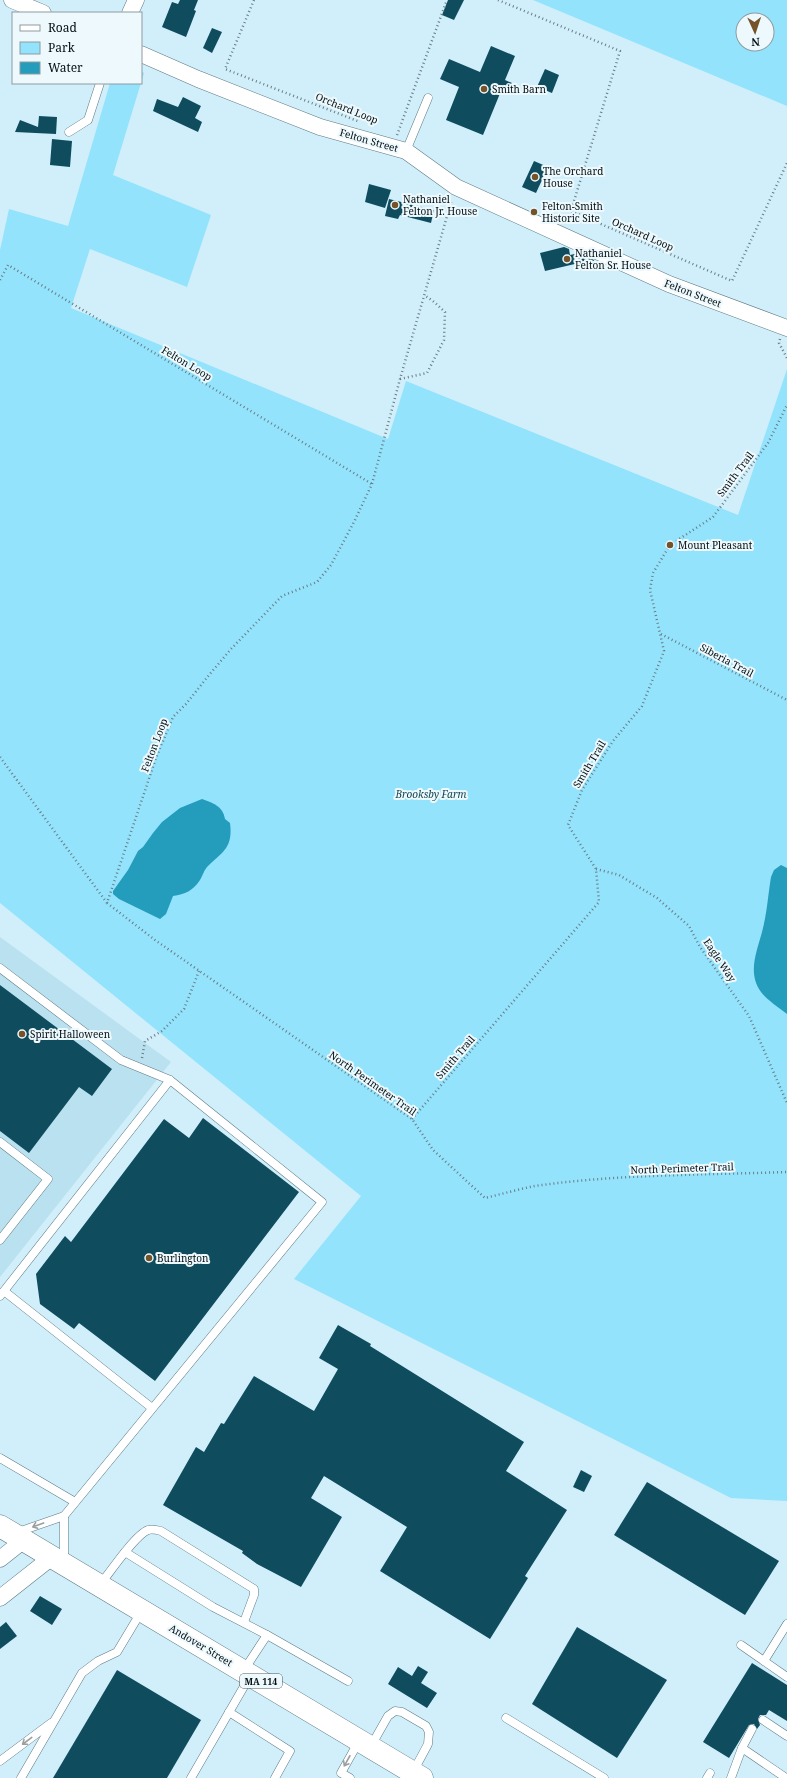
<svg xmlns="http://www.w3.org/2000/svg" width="787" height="1778" viewBox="0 0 787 1778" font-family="'Noto Serif',serif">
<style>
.built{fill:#bae1ef}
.green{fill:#93e3fd;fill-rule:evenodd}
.water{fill:#249cbc}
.building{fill:#0f4d5e}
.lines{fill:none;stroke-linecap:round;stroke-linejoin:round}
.lane-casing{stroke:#5e7a83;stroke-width:9}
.street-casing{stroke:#5e7a83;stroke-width:17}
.highway-casing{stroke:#5e7a83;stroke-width:23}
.path{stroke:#697d84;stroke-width:2.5;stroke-dasharray:1 3;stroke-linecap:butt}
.lane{stroke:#fff;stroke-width:8}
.street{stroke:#fff;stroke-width:16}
.highway{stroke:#fff;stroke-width:22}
.oneway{stroke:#9b9fa1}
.poi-dot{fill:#74532a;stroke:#edf9fd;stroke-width:1.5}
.labels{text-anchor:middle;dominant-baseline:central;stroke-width:4;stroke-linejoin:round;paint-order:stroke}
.shield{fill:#edf9fd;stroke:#4b5559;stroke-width:1}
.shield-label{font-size:9px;font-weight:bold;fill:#050f13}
.poi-label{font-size:10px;fill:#050f13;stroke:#edf9fd;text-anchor:start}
.street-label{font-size:10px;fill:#050f13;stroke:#edf9fd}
.park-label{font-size:10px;font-style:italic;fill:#0b3e4b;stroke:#edf9fd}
</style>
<rect width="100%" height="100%" fill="#d0effa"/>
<path class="built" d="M 0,937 L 171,1062 L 0,1277 Z"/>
<g class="green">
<path d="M 533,0 L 787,0 L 787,106 ZM 743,20 L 767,20 L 767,44 L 743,44 Z"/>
<path d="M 141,71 L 144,73 L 113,175 L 211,215 L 187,287 L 90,249 L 71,308 L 388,439 L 406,381 L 738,515 L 787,369 L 787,1501 L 731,1498 L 294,1279 L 361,1196 L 0,903 L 0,250 L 9,209 L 68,226 L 110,83 L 141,83 Z"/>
</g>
<g class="water">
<path d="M 202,799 C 213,803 223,806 225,819 L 230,823 C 233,847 224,851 208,866 C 204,870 203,875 200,880 C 193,891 185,894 173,896 L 166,914 L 160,919 L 119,899 L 113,894 L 113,891 L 128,870 L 138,851 L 143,847 L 153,833 L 162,822 L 180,808 Z"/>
<path d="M 781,865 L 787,868 L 787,1014 C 778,1007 767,1000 761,992 C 747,973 757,951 762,932 C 767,914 768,895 771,877 L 774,870 Z"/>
</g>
<g class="building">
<path d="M 180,0 L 198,0 L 194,10 L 196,11 L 186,37 L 162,27 L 172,2 L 178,4 Z"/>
<path d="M 448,0 L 464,0 L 454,20 L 442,15 Z"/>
<path d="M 212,28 L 222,32 L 212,53 L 203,48 Z"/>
<path d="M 491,46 L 515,56 L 505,80 L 512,83 L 508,93 L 501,91 L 483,135 L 446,120 L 459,87 L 440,79 L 449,59 L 480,72 Z"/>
<path d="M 545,69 L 559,75 L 552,93 L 537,87 Z"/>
<path d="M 183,97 L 201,106 L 195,118 L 202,122 L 198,132 L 153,111 L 157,99 L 178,107 Z"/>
<path d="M 39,116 L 57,117 L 56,134 L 15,132 L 20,120 L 38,127 Z"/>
<path d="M 52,139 L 72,141 L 70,167 L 50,165 Z"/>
<path d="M 534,161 L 548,167 L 536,193 L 522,187 Z"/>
<path d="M 369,184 L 391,190 L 385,208 L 365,202 Z"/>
<path d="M 389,199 L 434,210 L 431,223 L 400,215 L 398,219 L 385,216 Z"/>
<path d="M 564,247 L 569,249 L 570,255 L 579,253 L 594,260 L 591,266 L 579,263 L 545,271 L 540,253 Z"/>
<path d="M 0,985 L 112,1069 L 92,1096 L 79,1087 L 29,1153 L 0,1131 Z"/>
<path d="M 203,1118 L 299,1192 L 155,1381 L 79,1323 L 74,1329 L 40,1304 L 36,1274 L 65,1236 L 71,1242 L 164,1119 L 189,1138 Z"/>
<path d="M 338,1325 L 371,1344 L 370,1346 L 524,1442 L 506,1471 L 567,1510 L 525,1576 L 528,1578 L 490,1639 L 380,1571 L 407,1527 L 324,1476 L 311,1498 L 342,1517 L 301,1587 L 257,1564 L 242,1553 L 243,1551 L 163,1505 L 196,1447 L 204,1452 L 221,1423 L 224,1424 L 254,1376 L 314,1411 L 338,1369 L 319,1358 Z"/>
<path d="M 581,1470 L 592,1476 L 584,1492 L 573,1487 Z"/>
<path d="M 647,1482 L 779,1561 L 745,1615 L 614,1535 Z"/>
<path d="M 40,1596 L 62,1609 L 52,1625 L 30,1611 Z"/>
<path d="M 6,1622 L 17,1636 L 0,1649 L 0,1627 Z"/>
<path d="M 577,1627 L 667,1680 L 617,1758 L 532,1704 Z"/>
<path d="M 752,1663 L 787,1685 L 787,1721 L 769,1710 L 766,1715 L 760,1715 L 758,1719 L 760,1725 L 757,1729 L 754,1724 L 749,1725 L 729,1758 L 703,1742 Z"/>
<path d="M 418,1666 L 428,1672 L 421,1683 L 437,1693 L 427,1708 L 388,1684 L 398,1667 L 412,1676 Z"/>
<path d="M 117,1670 L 201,1720 L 167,1778 L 53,1778 Z"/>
</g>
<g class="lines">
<g class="lane-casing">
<g id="lane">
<path d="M 69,132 L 88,120 L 100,83"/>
<path d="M 406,151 L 428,98"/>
<path d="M 0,968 L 121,1060 L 170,1080 L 322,1202 L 64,1516 L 18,1532"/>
<path d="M 0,1142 L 48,1179 L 0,1240"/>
<path d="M 4,1291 L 152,1408"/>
<path d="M 0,1296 L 170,1080"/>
<path d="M 0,1458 L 75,1502"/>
<path d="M 64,1516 L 64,1561"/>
<path d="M 125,1552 L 213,1607 L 267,1635 L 244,1670"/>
<path d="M 100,1585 C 110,1572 135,1535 148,1530 C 152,1529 157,1530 161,1531 L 254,1589 L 254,1595 L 244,1622"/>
<path d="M 267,1635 L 348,1681"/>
<path d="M 741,1645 L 787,1677"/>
<path d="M 764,1661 L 787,1624"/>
<path d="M 229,1712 L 290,1751 L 275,1778"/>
<path d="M 506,1718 L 604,1778"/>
<path d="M 763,1720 L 787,1736"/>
<path d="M 371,1746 L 388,1716 L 395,1711 L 402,1712 L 426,1726 L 429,1732 L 428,1744 L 413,1772"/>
<path d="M 742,1748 L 752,1729"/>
<path d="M 0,1761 L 51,1723"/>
<path d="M 21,1778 L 82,1673 L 98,1661 L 117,1652 L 141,1612"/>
<path d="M 191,1778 L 250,1676"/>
<path d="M 350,1778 L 341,1773 L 359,1741"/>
<path d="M 707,1778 L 710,1773"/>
<path d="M 731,1778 L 742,1748 L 786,1778"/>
</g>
</g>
<g class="street-casing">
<g id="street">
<path d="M 12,0 L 43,13"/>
<path d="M 130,13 L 136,0"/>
<path d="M 141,54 L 198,79 L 320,127 L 406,151 L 456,187 L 669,284 L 787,328"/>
<path d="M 0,1559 L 24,1540"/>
<path d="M 0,1598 L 52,1557"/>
</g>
</g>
<g class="highway-casing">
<path id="highway" d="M 0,1526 L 422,1778"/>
</g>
<g class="path">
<path d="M 254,0 L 225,69 L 360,122"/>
<path d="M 498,0 L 620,51 L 571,211 L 732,281 L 787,163"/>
<path d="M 397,135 L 447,0"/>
<path d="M 0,280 L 8,265 L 372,484"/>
<path d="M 780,339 L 779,343 L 787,358"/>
<path d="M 400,379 L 427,373 L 444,340 L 445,312 L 433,301 L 424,295"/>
<path d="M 661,634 L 787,700"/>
<path d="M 0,757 L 107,903 L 156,758 L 173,717 L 186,704 L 209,675 L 231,649 L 282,596 L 317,582 L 331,565 L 354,522 L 372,484 L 400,379 L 452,199"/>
<path d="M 596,869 L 619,875 L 657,898 L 689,926 L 700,947 L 749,1016 L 787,1103"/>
<path d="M 107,903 L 155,940 L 412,1119 L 433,1150 L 485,1198 C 502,1194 519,1189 535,1186 C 618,1174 703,1175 787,1172"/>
<path d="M 142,1058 L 145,1041 L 162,1031 L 184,1009 L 199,971"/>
<path d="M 412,1119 L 599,902 L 596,869 L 568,825 L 582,790 L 613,741 L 642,706 L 664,651 L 650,590 L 653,573 L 670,545 L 713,517 L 768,443 L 787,405"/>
</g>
<use href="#lane" class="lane"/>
<use href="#street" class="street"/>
<use href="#highway" class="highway"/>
</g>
<defs><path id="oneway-shaft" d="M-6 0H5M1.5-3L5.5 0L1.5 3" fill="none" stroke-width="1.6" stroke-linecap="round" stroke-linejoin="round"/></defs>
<g class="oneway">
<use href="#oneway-shaft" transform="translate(38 1525) rotate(160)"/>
<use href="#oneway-shaft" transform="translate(27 1741) rotate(143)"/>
<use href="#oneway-shaft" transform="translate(347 1761) rotate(119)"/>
</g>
<g class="poi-dot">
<circle cx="484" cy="89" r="4"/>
<circle cx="535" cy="177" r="4"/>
<circle cx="395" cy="205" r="4"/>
<circle cx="534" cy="212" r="4"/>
<circle cx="567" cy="259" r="4"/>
<circle cx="670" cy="545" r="4"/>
<circle cx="22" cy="1034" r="4"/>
<circle cx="149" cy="1258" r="4"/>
</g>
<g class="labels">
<rect class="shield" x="240" y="1674" width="42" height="14" rx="3"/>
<g class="shield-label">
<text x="261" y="1681">MA 114</text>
</g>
<g class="poi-label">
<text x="492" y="89">Smith Barn</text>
<text x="543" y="171">The Orchard<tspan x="543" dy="12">House</tspan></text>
<text x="403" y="199">Nathaniel<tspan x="403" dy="12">Felton Jr. House</tspan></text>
<text x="542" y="206">Felton-Smith<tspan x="542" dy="12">Historic Site</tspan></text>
<text x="575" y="253">Nathaniel<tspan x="575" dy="12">Felton Sr. House</tspan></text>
<text x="678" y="545">Mount Pleasant</text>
<text x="30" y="1034">Spirit Halloween</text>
<text x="157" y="1258">Burlington</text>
</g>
<g class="street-label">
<text transform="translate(347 108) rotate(22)">Orchard Loop</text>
<text transform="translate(369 140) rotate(16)">Felton Street</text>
<text transform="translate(643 234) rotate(24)">Orchard Loop</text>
<text transform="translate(693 293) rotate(21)">Felton Street</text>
<text transform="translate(187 363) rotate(31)">Felton Loop</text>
<text transform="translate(735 474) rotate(-53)">Smith Trail</text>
<text transform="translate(727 660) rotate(28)">Siberia Trail</text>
<text transform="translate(154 745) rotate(-69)">Felton Loop</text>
<text transform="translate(589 764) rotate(-59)">Smith Trail</text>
<text transform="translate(720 960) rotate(56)">Eagle Way</text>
<text transform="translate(455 1057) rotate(-49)">Smith Trail</text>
<text transform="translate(373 1083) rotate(35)">North Perimeter Trail</text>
<text transform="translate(682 1168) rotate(-2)">North Perimeter Trail</text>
<text transform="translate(201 1645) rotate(31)">Andover Street</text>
</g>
<g class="park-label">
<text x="431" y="794">Brooksby Farm</text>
</g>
</g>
<rect x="12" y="12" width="130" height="72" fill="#edf9fd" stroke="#909b9f"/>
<rect x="20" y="25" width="20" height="6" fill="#ffffff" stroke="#909b9f"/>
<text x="48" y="32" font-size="12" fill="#050f13">Road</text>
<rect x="20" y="42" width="20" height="12" fill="#93e3fd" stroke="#909b9f"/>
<text x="48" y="52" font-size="12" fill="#050f13">Park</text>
<rect x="20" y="62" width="20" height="12" fill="#249cbc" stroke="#909b9f"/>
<text x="48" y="72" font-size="12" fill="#050f13">Water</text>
<g transform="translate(755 32) rotate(177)"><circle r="19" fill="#edf9fd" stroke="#909b9f"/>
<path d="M0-3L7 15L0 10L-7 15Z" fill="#74532a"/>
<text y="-6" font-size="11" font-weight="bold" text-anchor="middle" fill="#050f13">N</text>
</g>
</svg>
